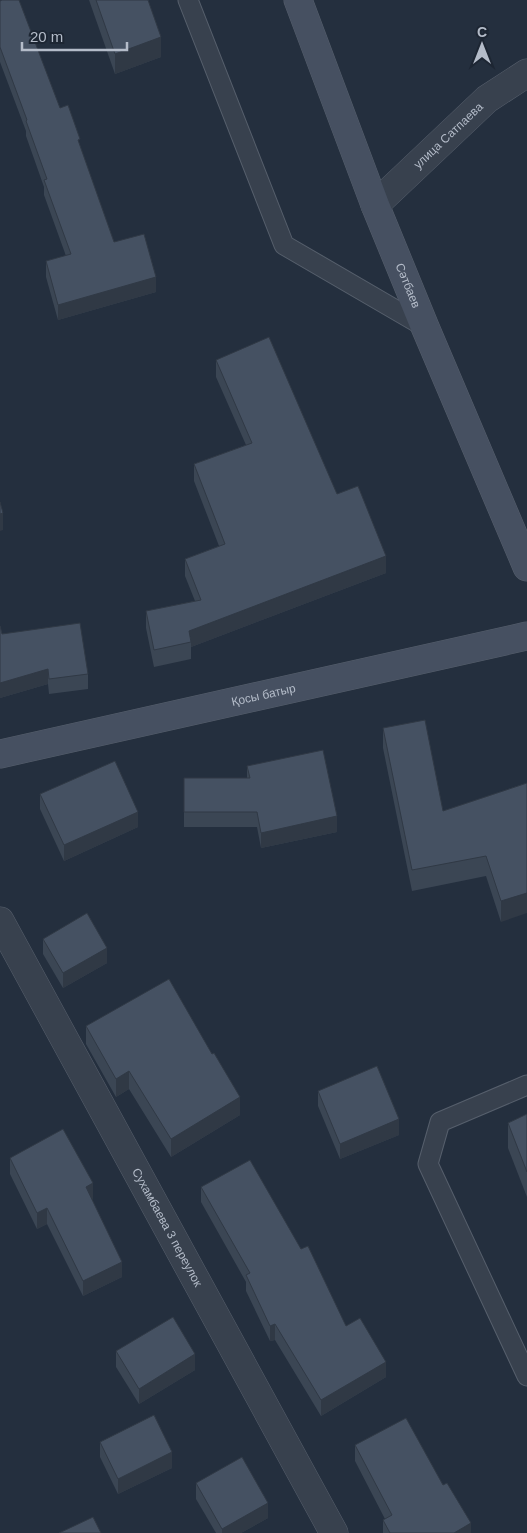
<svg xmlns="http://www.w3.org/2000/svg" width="527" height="1533" viewBox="0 0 527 1533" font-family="Arial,sans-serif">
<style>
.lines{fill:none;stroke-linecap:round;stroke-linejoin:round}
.lane-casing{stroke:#565f6c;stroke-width:21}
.street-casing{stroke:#565f6c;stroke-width:29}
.secondary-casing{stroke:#565f6c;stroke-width:29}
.lane{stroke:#38414e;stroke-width:19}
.street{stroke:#38414e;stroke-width:28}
.secondary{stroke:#465061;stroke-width:28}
.wall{fill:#3b4654}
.shaded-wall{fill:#303945}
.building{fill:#455162;stroke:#303945}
.labels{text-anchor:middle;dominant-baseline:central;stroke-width:4.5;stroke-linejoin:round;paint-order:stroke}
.street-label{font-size:12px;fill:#b4bcc9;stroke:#1d2633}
</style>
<rect width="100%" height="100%" fill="#242f3e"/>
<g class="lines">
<g class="lane-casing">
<g id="lane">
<path d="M 188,0 L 284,245 L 425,327"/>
<path d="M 527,1085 L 440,1122 L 428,1164 L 527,1376"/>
</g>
</g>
<g class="street-casing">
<g id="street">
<path id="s1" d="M 375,205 L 487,99 L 527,73"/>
<path id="s2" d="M 0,921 L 334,1533"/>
</g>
</g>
<g class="secondary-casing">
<g id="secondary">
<path id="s3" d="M 298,0 L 375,205 L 425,327 L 527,567"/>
<path id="s4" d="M 0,754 L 527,636"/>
</g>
</g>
<use href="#lane" class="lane"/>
<use href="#street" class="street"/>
<use href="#secondary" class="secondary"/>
</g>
<g class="wall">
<path d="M 89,0 L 148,0 L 161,57 L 115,74 Z"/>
<path d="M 0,1 L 80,147 L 114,242 L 156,292 L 58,320 L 46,277 L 46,261 L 66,256 L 44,195 L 44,187 L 26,136 L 26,131 L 0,62 Z"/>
<path d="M 216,360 L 337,494 L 386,573 L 191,647 L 191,659 L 154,667 L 146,628 L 146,611 L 195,601 L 185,576 L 185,559 L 219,546 L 194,481 L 194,464 L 246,445 L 216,377 Z"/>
<path d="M 0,626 L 2,634 L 88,674 L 88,689 L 49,694 L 48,684 L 0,698 Z"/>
<path d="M 383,728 L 443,811 L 527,783 L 501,922 L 486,876 L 412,891 L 383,748 Z"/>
<path d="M 247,766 L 337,832 L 261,848 L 257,827 L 184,827 L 184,778 L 247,778 Z"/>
<path d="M 40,794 L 138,827 L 64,861 L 40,809 Z"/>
<path d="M 43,939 L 107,963 L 63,988 L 43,954 Z"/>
<path d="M 86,1026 L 240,1115 L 171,1157 L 129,1089 L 116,1097 L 86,1044 Z"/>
<path d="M 318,1091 L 399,1135 L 340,1159 L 318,1106 Z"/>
<path d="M 527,1114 L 527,1197 L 508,1148 L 508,1123 Z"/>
<path d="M 10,1158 L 93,1198 L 92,1199 L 122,1277 L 83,1296 L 47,1224 L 37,1229 L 10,1174 Z"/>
<path d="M 201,1187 L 301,1249 L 346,1326 L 386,1377 L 321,1416 L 275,1340 L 270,1341 L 246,1291 L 246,1282 L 201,1202 Z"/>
<path d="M 116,1351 L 195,1370 L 139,1404 L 116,1367 Z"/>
<path d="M 100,1442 L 172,1468 L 118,1494 L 100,1457 Z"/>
<path d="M 355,1445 L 443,1485 L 471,1533 L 383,1533 L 383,1520 L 385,1519 L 355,1461 Z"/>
<path d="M 196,1483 L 268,1518 L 241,1533 L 216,1533 L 196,1499 Z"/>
</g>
<g class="shaded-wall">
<path d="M 161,37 L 161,57 L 115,74 L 115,54 Z"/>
<path d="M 156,277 L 156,292 L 58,320 L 58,305 Z"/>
<path d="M 3,513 L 3,530 L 0,531 L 0,514 Z"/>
<path d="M 386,556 L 386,573 L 191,647 L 191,642 L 189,631 Z"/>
<path d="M 48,669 L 48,684 L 0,698 L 0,683 Z"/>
<path d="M 138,812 L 138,827 L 64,861 L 64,845 Z"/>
<path d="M 337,816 L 337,832 L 261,848 L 261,833 Z"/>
<path d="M 527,893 L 527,913 L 501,922 L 501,901 Z"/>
<path d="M 107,948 L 107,963 L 63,988 L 63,973 Z"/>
<path d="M 129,1071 L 129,1089 L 116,1097 L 116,1079 Z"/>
<path d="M 240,1097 L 240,1115 L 171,1157 L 171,1139 Z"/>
<path d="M 399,1119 L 399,1135 L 340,1159 L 340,1144 Z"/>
<path d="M 93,1183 L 93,1198 L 86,1203 L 86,1187 Z"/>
<path d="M 47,1208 L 47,1224 L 37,1229 L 37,1213 Z"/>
<path d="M 122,1262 L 122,1277 L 83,1296 L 83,1281 Z"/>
<path d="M 275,1324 L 275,1340 L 270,1341 L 270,1326 Z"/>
<path d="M 195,1354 L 195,1370 L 139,1404 L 139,1389 Z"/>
<path d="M 386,1362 L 386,1377 L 321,1416 L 321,1400 Z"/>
<path d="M 172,1452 L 172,1468 L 118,1494 L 118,1479 Z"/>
<path d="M 268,1503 L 268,1518 L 241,1533 L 222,1533 L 222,1529 Z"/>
<path d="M 471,1523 L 471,1533 L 454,1533 Z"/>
</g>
<g class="building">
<path d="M 2,0 L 19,0 L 60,108 L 68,105 L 80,139 L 78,140 L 114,242 L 144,234 L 156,277 L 58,305 L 46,261 L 71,254 L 44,180 L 47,179 L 26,121 L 27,120 L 0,47 L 0,1 Z"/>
<path d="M 96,0 L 148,0 L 161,37 L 115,54 Z"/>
<path d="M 269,337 L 337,494 L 358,486 L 386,556 L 189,631 L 191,642 L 154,650 L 146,611 L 201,600 L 185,559 L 225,544 L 194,464 L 252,443 L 216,360 Z"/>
<path d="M 0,502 L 3,513 L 0,514 Z"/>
<path d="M 80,623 L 88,674 L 49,679 L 48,669 L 0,683 L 0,626 L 2,634 Z"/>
<path d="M 425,720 L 443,811 L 527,783 L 527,893 L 501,901 L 486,856 L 412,870 L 383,728 Z"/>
<path d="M 323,750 L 337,816 L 261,833 L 257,812 L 184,812 L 184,778 L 250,778 L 247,766 Z"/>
<path d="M 115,761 L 138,812 L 64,845 L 40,794 Z"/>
<path d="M 87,913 L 107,948 L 63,973 L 43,939 Z"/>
<path d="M 169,979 L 212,1054 L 214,1053 L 240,1097 L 171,1139 L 129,1071 L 116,1079 L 86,1026 Z"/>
<path d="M 377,1066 L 399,1119 L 340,1144 L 318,1091 Z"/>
<path d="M 527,1114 L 527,1172 L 508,1123 Z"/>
<path d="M 63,1129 L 93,1183 L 86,1187 L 122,1262 L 83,1281 L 47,1208 L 37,1213 L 10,1158 Z"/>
<path d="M 250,1160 L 301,1249 L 308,1246 L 346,1326 L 360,1318 L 386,1362 L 321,1400 L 275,1324 L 270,1326 L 246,1275 L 250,1273 L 201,1187 Z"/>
<path d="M 173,1317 L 195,1354 L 139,1389 L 116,1351 Z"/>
<path d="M 154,1415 L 172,1452 L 118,1479 L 100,1442 Z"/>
<path d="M 406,1418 L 443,1485 L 447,1483 L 471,1523 L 454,1533 L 390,1533 L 383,1520 L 392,1515 L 355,1445 Z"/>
<path d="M 242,1457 L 268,1503 L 222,1529 L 196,1483 Z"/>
<path d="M 93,1517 L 101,1533 L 59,1533 Z"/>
</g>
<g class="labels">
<g class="street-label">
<text stroke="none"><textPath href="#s1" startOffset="101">улица Сатпаева</textPath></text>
<text stroke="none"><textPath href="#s3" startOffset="306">Сәтбаев</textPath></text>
<text stroke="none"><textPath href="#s4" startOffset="270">Қосы батыр</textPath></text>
<text stroke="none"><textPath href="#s2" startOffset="349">Сухамбаева 3 переулок</textPath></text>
</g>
</g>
<g transform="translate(482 45)" stroke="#1d2633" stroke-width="4" paint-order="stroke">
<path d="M0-4L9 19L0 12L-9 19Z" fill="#b4bcc9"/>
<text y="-8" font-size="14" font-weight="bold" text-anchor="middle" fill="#b4bcc9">С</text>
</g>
<path d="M22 42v8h105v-8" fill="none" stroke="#b4bcc9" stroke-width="2.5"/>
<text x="30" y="42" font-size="15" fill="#b4bcc9" stroke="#1d2633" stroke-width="4" paint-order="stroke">20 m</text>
</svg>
